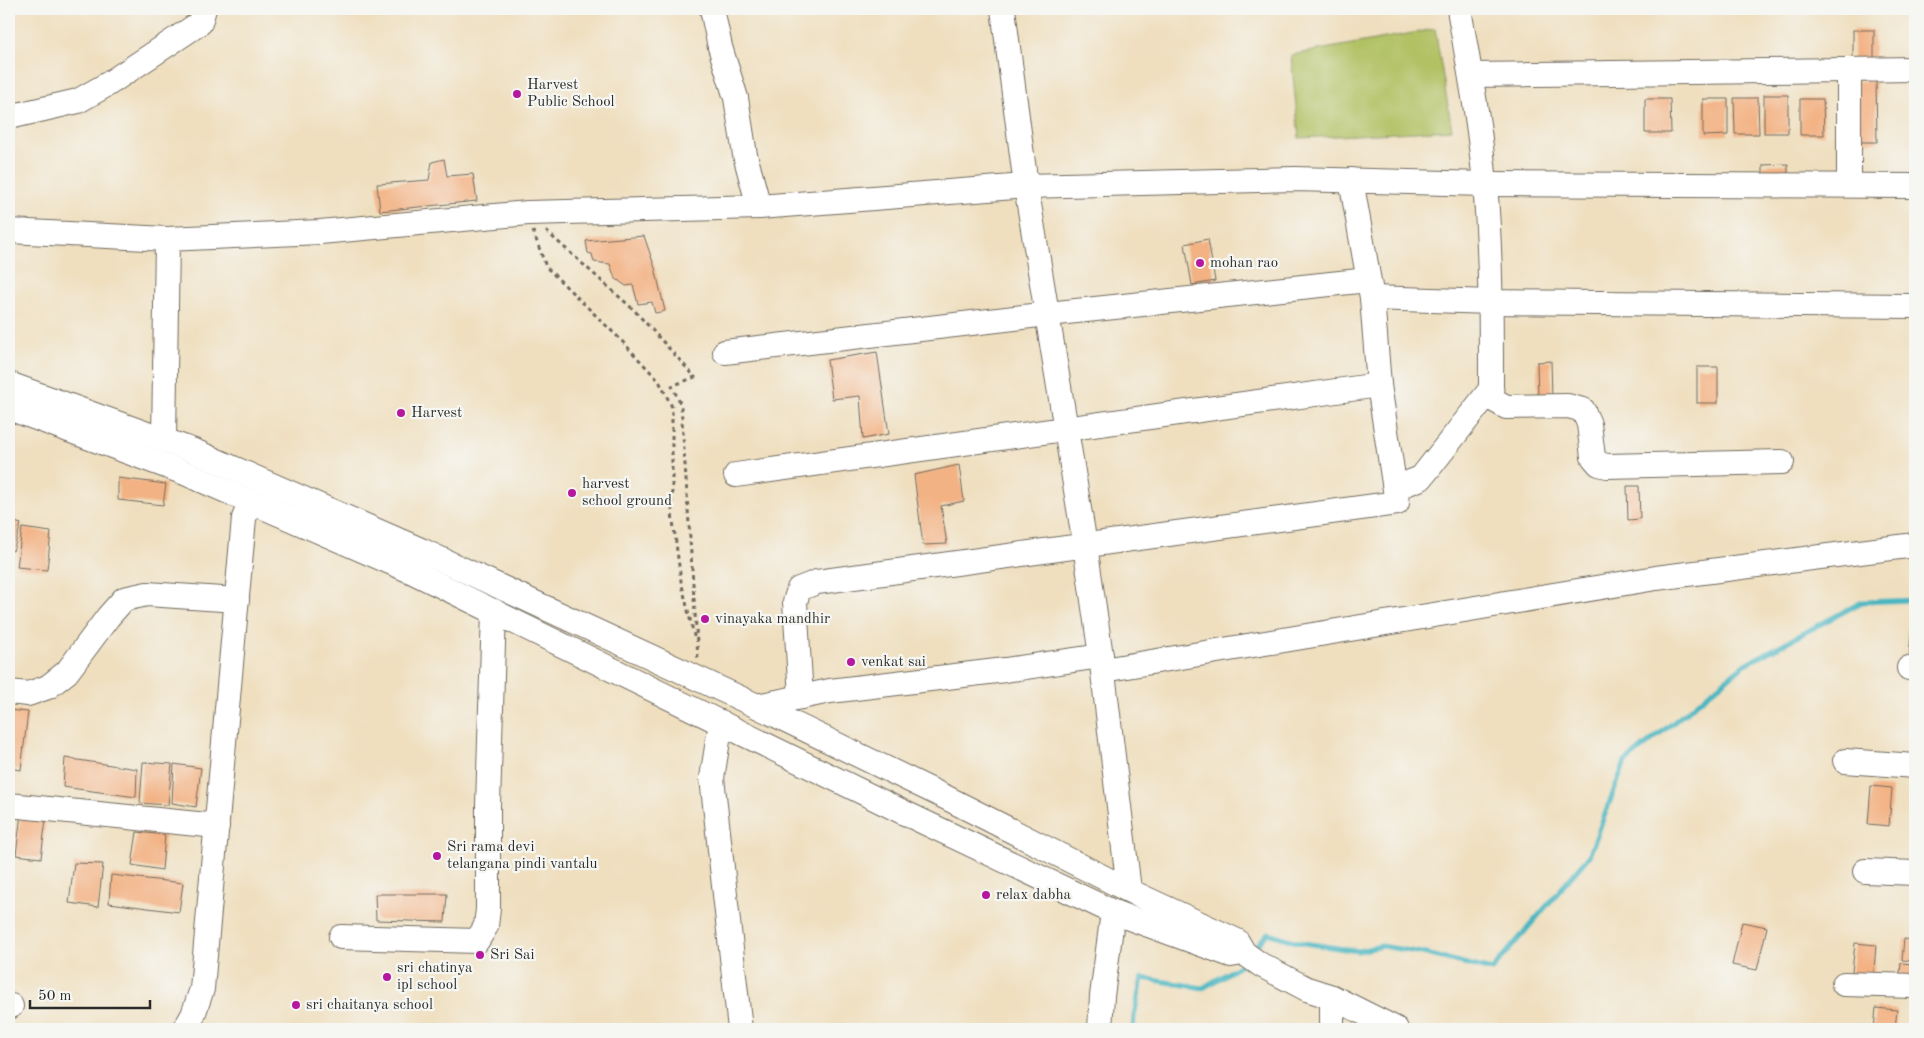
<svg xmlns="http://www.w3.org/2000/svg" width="1924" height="1038" viewBox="0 0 1924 1038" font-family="'Old Standard TT',serif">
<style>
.green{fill:#b1c163;stroke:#6e7647}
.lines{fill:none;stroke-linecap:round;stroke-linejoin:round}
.stream{stroke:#48b6c1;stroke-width:5}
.building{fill:#f3b284}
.minor-casing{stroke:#706a5f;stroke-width:26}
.path{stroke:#706a5f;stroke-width:3;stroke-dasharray:4 4;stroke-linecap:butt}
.minor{stroke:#fff;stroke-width:24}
.poi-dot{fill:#b5179e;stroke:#f6f6f2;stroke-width:2}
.labels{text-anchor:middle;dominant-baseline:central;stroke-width:4.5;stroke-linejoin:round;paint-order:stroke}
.poi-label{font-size:15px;fill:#2b2b2b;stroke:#f6f6f2;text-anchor:start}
</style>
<rect width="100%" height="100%" fill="#f6f6f2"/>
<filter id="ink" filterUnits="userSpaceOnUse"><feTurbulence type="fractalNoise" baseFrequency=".02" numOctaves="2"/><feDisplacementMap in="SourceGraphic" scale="10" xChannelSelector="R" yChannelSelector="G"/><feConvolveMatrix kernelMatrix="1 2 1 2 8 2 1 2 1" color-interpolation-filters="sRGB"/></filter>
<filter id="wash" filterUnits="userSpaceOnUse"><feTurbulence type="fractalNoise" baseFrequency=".0096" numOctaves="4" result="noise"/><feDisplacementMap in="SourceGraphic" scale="20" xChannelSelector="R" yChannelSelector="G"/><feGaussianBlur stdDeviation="1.12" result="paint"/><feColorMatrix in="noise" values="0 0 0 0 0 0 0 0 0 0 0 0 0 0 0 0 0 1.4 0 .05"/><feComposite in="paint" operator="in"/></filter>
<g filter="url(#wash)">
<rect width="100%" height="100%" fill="#efdfbf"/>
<path class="green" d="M 1435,29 L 1452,130 L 1299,138 L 1291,55 Z"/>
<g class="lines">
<g class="stream">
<path d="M 1252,951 L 1268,933 L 1297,942 L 1358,951 L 1382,946 L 1422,953 L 1492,970 L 1589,856 L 1625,762 L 1744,665 L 1862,602 L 1915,600"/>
<path d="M 1133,1029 L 1134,1016 L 1142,978 L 1203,988 L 1238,967 L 1243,962"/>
</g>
</g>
<g id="blocks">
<g class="building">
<rect x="1853" y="30" width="21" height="36"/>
<path d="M 1851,81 L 1876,81 L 1877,142 L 1851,142 Z"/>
<rect x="1764" y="95" width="24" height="38"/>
<path d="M 1734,98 L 1758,98 L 1759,134 L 1735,134 Z"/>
<path d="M 1645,99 L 1670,99 L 1671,133 L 1645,133 Z"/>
<path d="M 1703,99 L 1728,99 L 1728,135 L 1703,136 Z"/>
<path d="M 1800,99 L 1823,99 L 1824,135 L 1800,135 Z"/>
<path d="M 444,159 L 447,176 L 473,174 L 477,201 L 380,211 L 377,184 L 429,180 L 432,162 Z"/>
<path d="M 1788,164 L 1788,174 L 1763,175 L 1763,165 Z"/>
<path d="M 644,236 L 655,268 L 665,311 L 655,313 L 652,302 L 638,304 L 633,285 L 626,286 L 615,278 L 610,264 L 594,262 L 592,254 L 588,253 L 586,241 Z"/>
<path d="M 1208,239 L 1215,281 L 1192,285 L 1185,244 Z"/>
<path d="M 877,352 L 889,434 L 863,439 L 860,396 L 832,399 L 827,360 Z"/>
<path d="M 1551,361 L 1552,399 L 1538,399 L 1537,362 Z"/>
<rect x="1697" y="367" width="21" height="36"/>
<path d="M 959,465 L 964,501 L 941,506 L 947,544 L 923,545 L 914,475 Z"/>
<path d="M 118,478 L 166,484 L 163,505 L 118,500 Z"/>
<path d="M 1627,486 L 1639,486 L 1640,519 L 1628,520 Z"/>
<path d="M 9,520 L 21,524 L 13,551 L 9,549 Z"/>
<path d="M 22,528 L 51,532 L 47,570 L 17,567 Z"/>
<path d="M 1912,621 L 1915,622 L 1915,658 L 1909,658 Z"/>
<path d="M 9,710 L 28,712 L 21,770 L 9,768 Z"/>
<path d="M 65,758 L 137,769 L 136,797 L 63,787 Z"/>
<path d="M 143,762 L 172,764 L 168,805 L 140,803 Z"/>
<path d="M 174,764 L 201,768 L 196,807 L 172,803 Z"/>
<path d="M 1871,786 L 1892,788 L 1889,826 L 1868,824 Z"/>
<path d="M 21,814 L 46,819 L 41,858 L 16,855 Z"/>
<path d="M 137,832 L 165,835 L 162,870 L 132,865 Z"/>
<path d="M 74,863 L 103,864 L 98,907 L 69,903 Z"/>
<path d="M 111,875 L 183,883 L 179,912 L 109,903 Z"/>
<path d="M 375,894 L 447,894 L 445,922 L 376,920 Z"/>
<path d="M 1742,922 L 1767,927 L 1757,970 L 1732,965 Z"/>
<path d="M 1904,939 L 1915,940 L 1915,961 L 1902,960 Z"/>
<path d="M 1855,943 L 1876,945 L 1873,983 L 1851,981 Z"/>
<path d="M 1901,963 L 1915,964 L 1915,984 L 1899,983 Z"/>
<path d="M 1876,1008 L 1897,1010 L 1895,1029 L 1874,1029 Z"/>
</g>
</g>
</g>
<g filter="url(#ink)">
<use href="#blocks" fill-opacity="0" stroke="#706a5f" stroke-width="1"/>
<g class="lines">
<g class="minor-casing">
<g id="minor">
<path d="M 712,9 L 720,47 L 736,98 L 745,155 L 759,207"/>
<path d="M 1003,9 L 1026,186 L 1085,545 L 1101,656 L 1129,890"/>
<path d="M 1459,9 C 1469,67 1480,126 1485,185 C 1491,253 1491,321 1491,389 L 1494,400 L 1506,407 L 1568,406 L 1583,410 L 1589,424 L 1593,457 L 1599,464 L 1607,466 L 1782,462"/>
<path d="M 1471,75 L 1915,69"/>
<path d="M 9,117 L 78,101 L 108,84 L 200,23 L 204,9"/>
<path d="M 1849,185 L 1849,70"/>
<path d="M 9,231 L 167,239 L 320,232 L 528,213 L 759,207 L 1026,186 L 1295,179 L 1485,184 L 1915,186"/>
<path d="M 1372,298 L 1491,302 L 1915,306"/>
<path d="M 725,352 L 1048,314 L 1368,280"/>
<path d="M 9,384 L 194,451 L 423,551 L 757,706 L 947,798 L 1140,896 L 1237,941 L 1244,953 L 1261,965 L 1307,989 L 1332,997 L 1396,1029"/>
<path d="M 9,408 L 185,473 L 413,572 L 911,816 L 1113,912 L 1231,955 L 1244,953"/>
<path d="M 164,440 L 167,239"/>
<path d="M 736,475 L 1379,385"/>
<path d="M 1395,488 L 1421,478 L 1491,389"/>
<path d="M 1909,668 L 1915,668"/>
<path d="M 1103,670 L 1656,578 L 1915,545"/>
<path d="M 9,692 L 28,694 L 48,687 L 67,672 L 108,617 L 124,599 L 147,594 L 237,600"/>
<path d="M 801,697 L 795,602 L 799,589 L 817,582 L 1397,503 L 1379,385 L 1372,298 L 1351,180"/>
<path d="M 757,706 L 830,691 L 1005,670 L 1101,656"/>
<path d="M 721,722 L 712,778 L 740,1029"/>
<path d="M 1845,761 L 1915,766"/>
<path d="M 9,805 L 217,826"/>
<path d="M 1865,871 L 1915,873"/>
<path d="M 341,937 L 477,941 L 486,926 L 488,909 L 488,805 L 494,611"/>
<path d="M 1844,984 L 1915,986"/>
<path d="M 9,1007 L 11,1006"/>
<path d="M 185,1029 L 193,1015 L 202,989 L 244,518 L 251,502"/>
<path d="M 1100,1029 L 1102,996 L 1113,912"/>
<path d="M 1332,1029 L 1332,997"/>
</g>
</g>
<g class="path">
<path d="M 533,231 L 546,267 L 619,338 L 659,381 L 672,407 L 672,513 L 681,581 L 695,640"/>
<path d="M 546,231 L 634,310 L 695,377 L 672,386 L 681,405 L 698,658"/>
</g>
<use href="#minor" class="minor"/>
</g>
</g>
<g class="poi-dot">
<circle cx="517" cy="94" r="5"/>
<circle cx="1200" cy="263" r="5"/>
<circle cx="401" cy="413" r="5"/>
<circle cx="572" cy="493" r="5"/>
<circle cx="705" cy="619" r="5"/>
<circle cx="851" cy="662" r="5"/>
<circle cx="437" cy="856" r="5"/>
<circle cx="986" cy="895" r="5"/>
<circle cx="480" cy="955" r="5"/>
<circle cx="387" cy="977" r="5"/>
<circle cx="296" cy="1005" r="5"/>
</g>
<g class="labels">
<g class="poi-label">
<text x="527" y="85">Harvest<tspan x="527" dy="17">Public School</tspan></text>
<text x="1210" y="263">mohan rao</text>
<text x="411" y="413">Harvest</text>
<text x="582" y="484">harvest<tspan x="582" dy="17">school ground</tspan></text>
<text x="715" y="619">vinayaka mandhir</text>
<text x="861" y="662">venkat sai</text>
<text x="447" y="847">Sri rama devi<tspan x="447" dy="17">telangana pindi vantalu</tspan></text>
<text x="996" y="895">relax dabha</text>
<text x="490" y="955">Sri Sai</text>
<text x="397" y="968">sri chatinya<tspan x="397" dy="17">ipl school</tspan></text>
<text x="306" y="1005">sri chaitanya school</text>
</g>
</g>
<rect width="1924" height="1038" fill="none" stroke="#f6f6f2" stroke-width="30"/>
<path d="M30 1000v8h120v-8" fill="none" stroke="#2b2b2b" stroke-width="2.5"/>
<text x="38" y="1000" font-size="15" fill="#2b2b2b" stroke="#f6f6f2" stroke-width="4" paint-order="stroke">50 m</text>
</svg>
